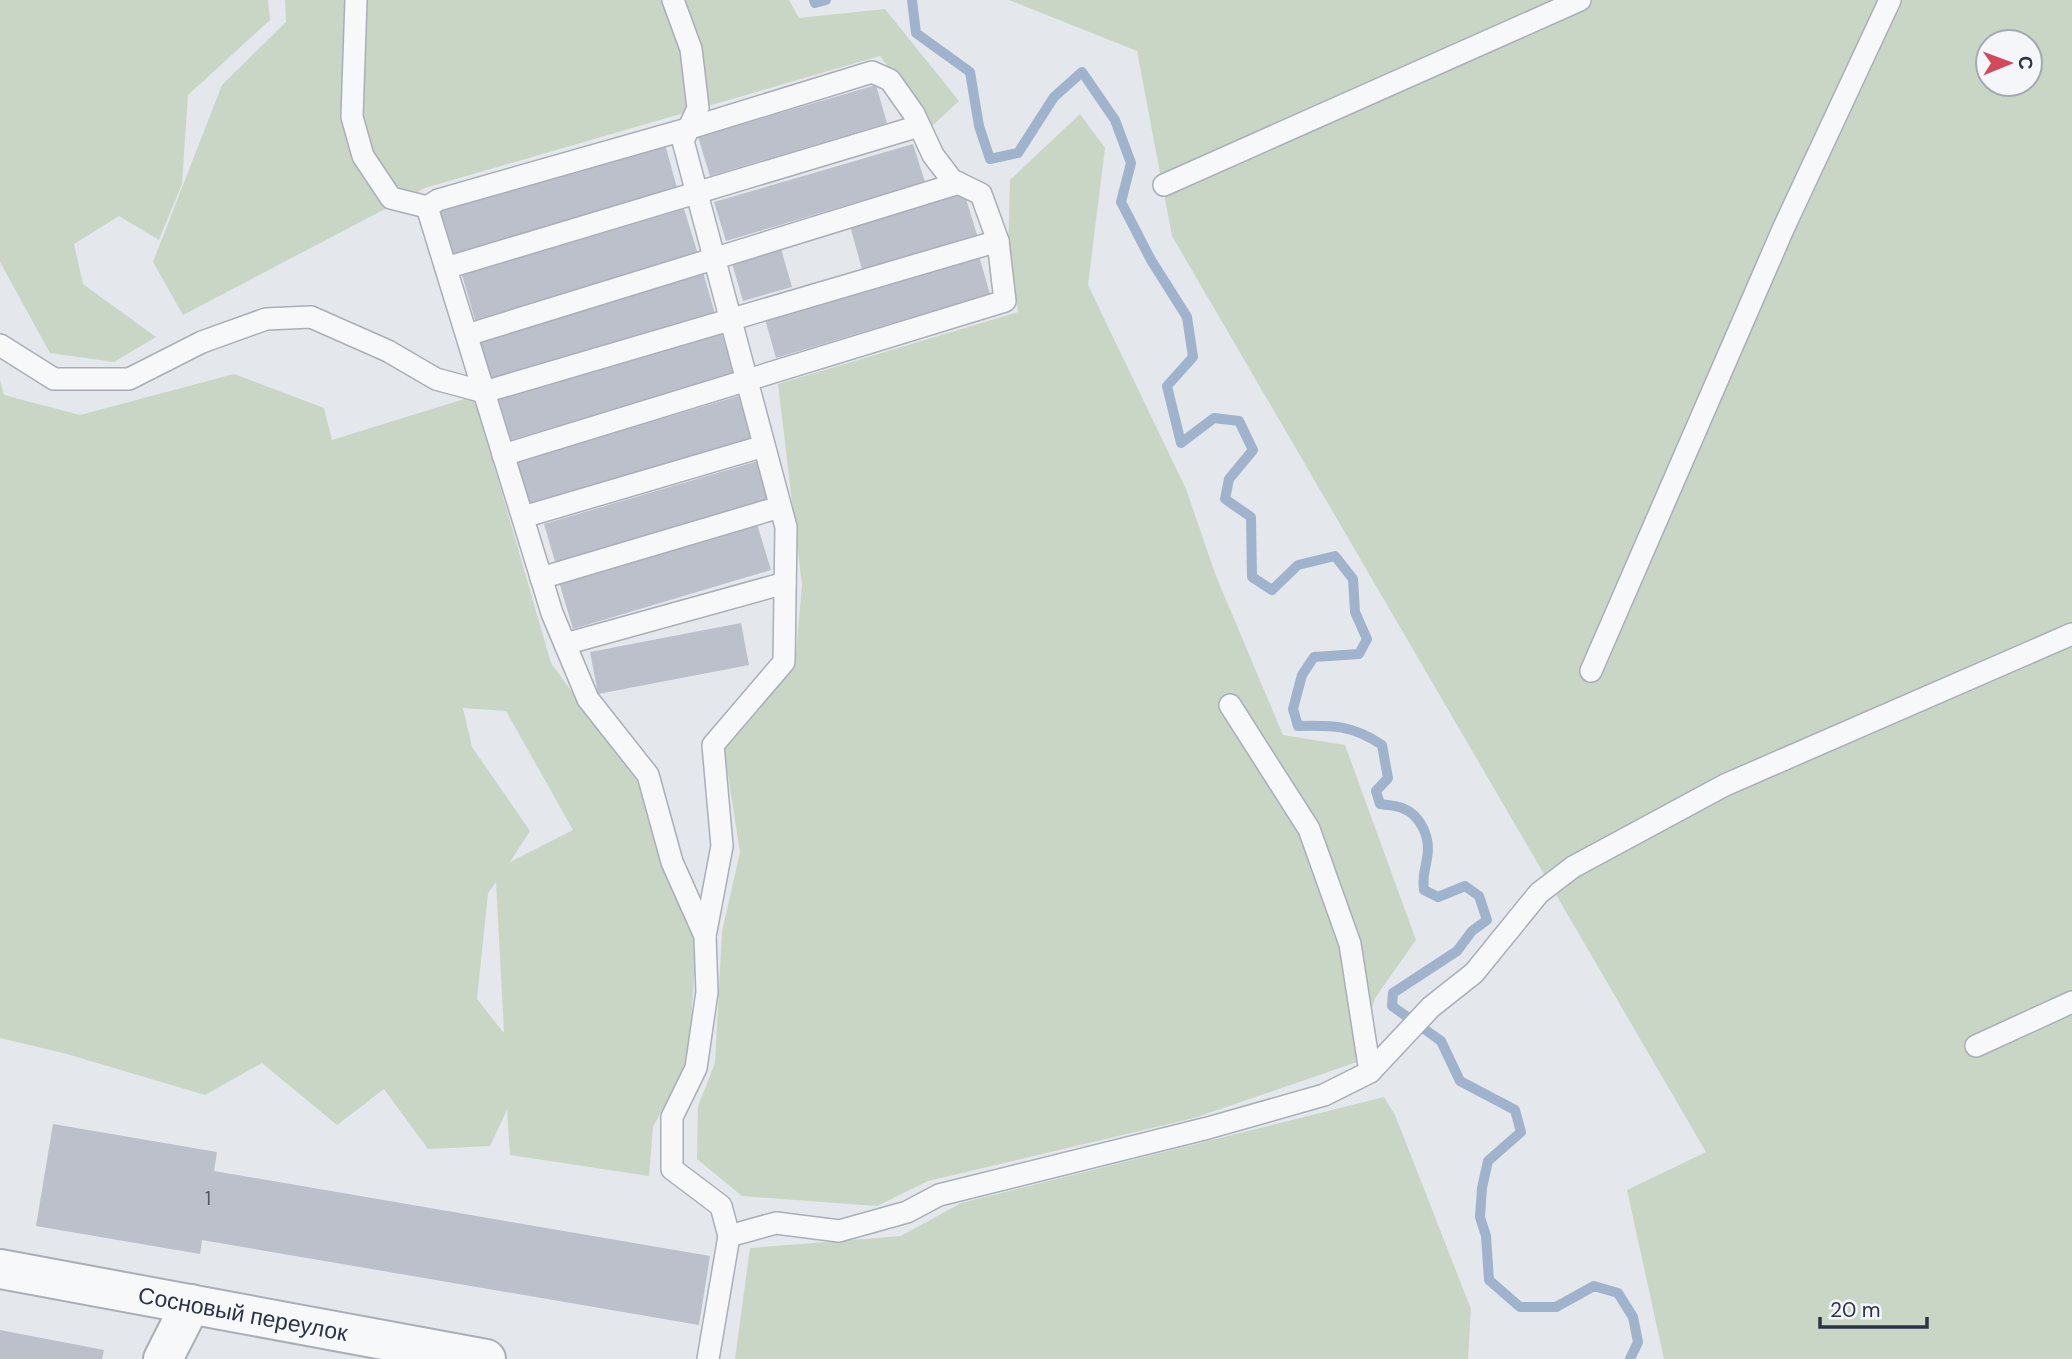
<svg xmlns="http://www.w3.org/2000/svg" width="2072" height="1359" viewBox="0 0 2072 1359" font-family="'DM Sans',sans-serif">
<style>
.green{fill:#c9d6c5;fill-rule:evenodd}
.lines{fill:none;stroke-linecap:round;stroke-linejoin:round}
.stream{stroke:#9fb4cc;stroke-width:10}
.building{fill:#bbc0ca}
.service-casing{stroke:#a9aeb7;stroke-width:24}
.minor-casing{stroke:#a9aeb7;stroke-width:42}
.service{stroke:#f7f8fa;stroke-width:21}
.minor{stroke:#f7f8fa;stroke-width:38}
.labels{text-anchor:middle;dominant-baseline:central;stroke-width:7;stroke-linejoin:round;paint-order:stroke}
.number-label{font-size:19px;fill:#4f5766}
.street-label{font-size:23px;fill:#2b3445;stroke:#f4f6f9}
</style>
<rect width="100%" height="100%" fill="#e4e7ec"/>
<g class="green">
<path d="M 0,0 L 268,0 L 270,20 L 188,95 L 182,184 L 159,240 L 119,216 L 74,244 L 83,284 L 156,337 L 114,362 L 50,353 L 0,262 Z"/>
<path d="M 285,0 L 789,0 L 799,18 L 885,9 L 959,101 L 932,126 L 880,56 L 425,188 L 183,315 L 153,262 L 222,85 L 286,22 Z"/>
<path d="M 1009,0 L 2072,0 L 2072,1359 L 1664,1359 L 1627,1190 L 1706,1152 L 1172,236 L 1137,51 ZM 1988,42 L 2030,42 L 2030,84 L 1988,84 Z"/>
<path d="M 1080,114 L 1105,148 L 1088,285 L 1186,489 L 1216,576 L 1283,735 L 1345,745 L 1416,940 L 1375,998 L 1357,1062 L 1194,1118 L 928,1181 L 877,1206 L 742,1196 L 697,1159 L 698,1106 L 715,1063 L 722,932 L 740,852 L 724,750 L 795,664 L 802,585 L 778,384 L 1018,312 L 1008,255 L 1010,180 Z"/>
<path d="M 234,374 L 324,408 L 332,440 L 474,396 L 551,663 L 637,781 L 697,941 L 688,1061 L 653,1127 L 649,1176 L 510,1155 L 507,1110 L 490,1146 L 428,1149 L 384,1089 L 337,1125 L 262,1063 L 205,1095 L 67,1054 L 0,1038 L 0,380 L 4,395 L 80,415 ZM 463,708 L 506,711 L 573,830 L 510,862 L 530,831 L 472,747 ZM 496,882 L 504,1032 L 503,1032 L 477,999 L 488,893 Z"/>
<path d="M 1384,1097 L 1395,1115 L 1471,1309 L 1468,1359 L 735,1359 L 750,1248 L 901,1236 L 961,1203 Z"/>
</g>
<g class="lines">
<g class="stream">
<path d="M 814,0 L 815,3 L 826,0"/>
<path d="M 912,0 L 916,33 L 970,72 L 979,126 L 990,159 L 1018,153 L 1054,97 L 1082,72 L 1115,120 L 1131,163 L 1121,202 L 1151,260 L 1187,317 L 1193,357 L 1167,386 L 1181,443 L 1214,418 L 1239,421 L 1253,450 L 1229,479 L 1225,499 L 1251,517 L 1252,577 L 1272,590 L 1298,565 L 1335,556 L 1353,579 L 1355,612 L 1367,639 L 1359,654 L 1314,657 L 1302,675 L 1293,709 L 1298,726 C 1332,725 1353,725 1382,745 L 1388,778 L 1376,791 L 1380,804 C 1387,805 1395,805 1402,808 C 1421,815 1431,838 1427,858 C 1425,872 1422,875 1424,890 L 1438,897 L 1465,886 L 1479,896 L 1487,920 L 1472,931 L 1457,951 L 1393,993 L 1392,1006 L 1441,1041 L 1460,1081 L 1515,1110 L 1521,1132 L 1488,1161 L 1482,1188 L 1480,1217 L 1486,1236 L 1489,1280 L 1520,1307 L 1556,1307 L 1594,1286 L 1618,1293 L 1633,1317 L 1638,1342 L 1630,1359"/>
</g>
</g>
<g class="building">
<path d="M 876,85 L 887,123 L 710,176 L 698,137 Z"/>
<path d="M 665,144 L 677,188 L 450,255 L 438,212 Z"/>
<path d="M 913,144 L 925,182 L 726,241 L 714,202 Z"/>
<path d="M 964,192 L 977,235 L 862,269 L 850,226 Z"/>
<path d="M 684,209 L 698,254 L 475,320 L 462,275 Z"/>
<path d="M 780,245 L 792,287 L 743,301 L 731,260 Z"/>
<path d="M 979,256 L 990,294 L 776,358 L 765,319 Z"/>
<path d="M 703,272 L 715,314 L 491,380 L 479,338 Z"/>
<path d="M 721,331 L 734,374 L 511,440 L 498,397 Z"/>
<path d="M 742,395 L 754,438 L 528,505 L 516,462 Z"/>
<path d="M 758,461 L 771,502 L 556,565 L 544,524 Z"/>
<path d="M 757,524 L 771,570 L 573,629 L 559,582 Z"/>
<path d="M 741,623 L 749,665 L 598,694 L 590,652 Z"/>
<path d="M 53,1124 L 217,1152 L 214,1171 L 710,1256 L 699,1325 L 202,1240 L 200,1254 L 36,1226 Z"/>
<path d="M 0,1330 L 104,1350 L 102,1359 L 0,1359 Z"/>
</g>
<g class="lines">
<g class="service-casing">
<g id="service">
<path d="M 356,0 L 352,117 L 363,156 L 391,198 L 427,207 L 438,200 L 687,129 L 872,72 L 890,80 L 914,114 L 933,155 L 952,180 L 981,194 L 998,241 L 1005,301 L 503,455"/>
<path d="M 673,0 L 691,49 L 698,108 L 683,141 L 786,527 L 784,662 L 713,745 L 722,846 L 705,936 L 707,992 L 696,1068 L 672,1117 L 672,1169 L 721,1206 L 729,1236 L 708,1359"/>
<path d="M 1164,185 L 1580,0"/>
<path d="M 427,207 L 552,613 L 588,699 L 648,775 L 672,862 L 705,936"/>
<path d="M 446,268 L 919,126"/>
<path d="M 467,335 L 959,183"/>
<path d="M 0,345 L 54,379 L 129,379 L 202,342 L 266,319 L 311,317 L 388,351 L 436,379 L 484,392 L 998,241"/>
<path d="M 523,517 L 764,446"/>
<path d="M 541,578 L 780,507"/>
<path d="M 565,644 L 785,583"/>
<path d="M 1591,671 L 1784,227 L 1890,0"/>
<path d="M 1230,705 L 1309,829 L 1350,944 L 1370,1072"/>
<path d="M 1976,1046 L 2072,1002"/>
<path d="M 729,1236 L 776,1223 L 839,1231 L 907,1212 L 939,1195 L 1208,1128 L 1324,1095 L 1370,1072 L 1431,1007 L 1474,973 L 1539,893 L 1573,867 L 1725,785 L 2072,634"/>
</g>
</g>
<g class="minor-casing">
<g id="minor">
<path id="s1" d="M 0,1269 L 486,1359"/>
<path d="M 163,1359 L 191,1304"/>
</g>
</g>
<use href="#service" class="service"/>
<use href="#minor" class="minor"/>
</g>
<g class="labels">
<g class="number-label">
<text x="208" y="1198">1</text>
</g>
<g class="street-label">
<text stroke="none"><textPath href="#s1" startOffset="247">Сосновый переулок</textPath></text>
</g>
</g>
<g transform="translate(2009 63) rotate(89)"><circle r="33" fill="#f4f6f9" stroke="#a4a8b1" stroke-width="2"/>
<path d="M0-5L12 26L0 18L-12 26Z" fill="#d1495b"/>
<text y="-10" font-size="19" font-weight="bold" text-anchor="middle" fill="#2b3445">С</text>
</g>
<path d="M1820 1317v10h107v-10" fill="none" stroke="#2b3445" stroke-width="3.5"/>
<text x="1830" y="1317" font-size="21" fill="#2b3445" stroke="#f4f6f9" stroke-width="5" paint-order="stroke">20 m</text>
</svg>
